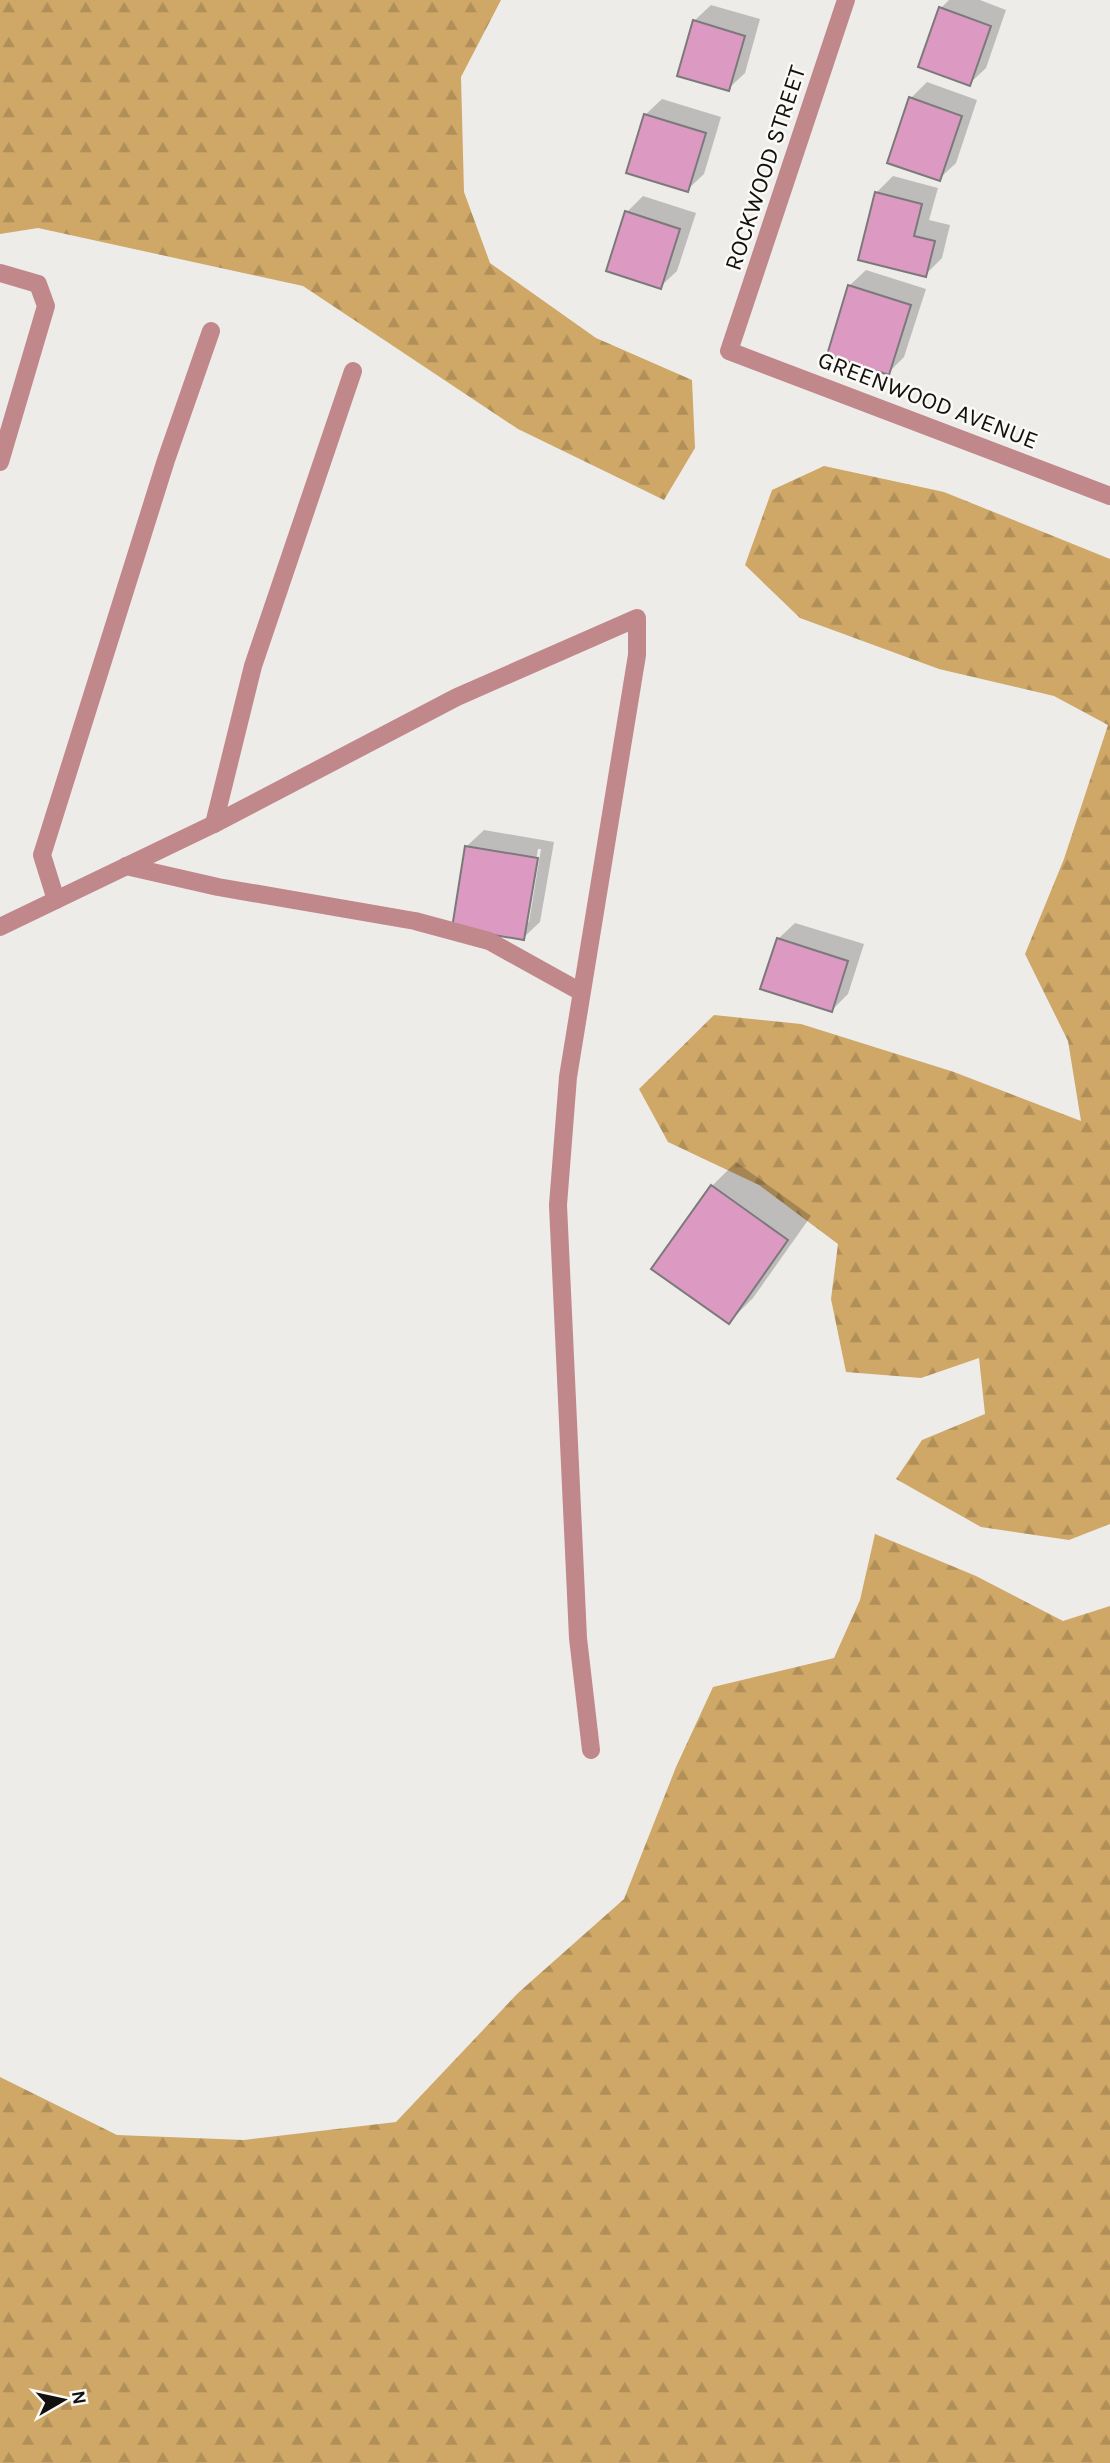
<svg xmlns="http://www.w3.org/2000/svg" width="1110" height="2463" viewBox="0 0 1110 2463" font-family="Karla,sans-serif">
<style>
.forest{fill:url(#forest-firs)}
.shadow{fill:#0003;fill-rule:evenodd}
.building{fill:#dc9ac2;stroke:#7c797b;stroke-width:2}
.lines{fill:none;stroke-linecap:round;stroke-linejoin:round}
.service{stroke:#c1888c;stroke-width:18}
.minor{stroke:#c1888c;stroke-width:18}
.labels{text-anchor:middle;dominant-baseline:central;stroke-width:5;stroke-linejoin:round;paint-order:stroke}
.street-label{font-size:24px;fill:#121110;stroke:#fcfaf6}
</style>
<defs>
<pattern id="forest-firs" width="22" height="20" patternUnits="userSpaceOnUse" patternTransform="scale(1.75)"><rect width="22" height="20" fill="#cfa767"/><path d="M5 1l3.5 6h-7zM16 11l3.5 6h-7z" fill="#b18f58"/></pattern>
</defs>
<rect width="100%" height="100%" fill="#eeece9"/>
<g class="forest">
<path d="M 0,0 L 501,0 L 461,77 L 464,192 L 490,263 L 596,338 L 692,380 L 695,448 L 664,500 L 518,429 L 303,286 L 38,228 L 0,234 Z"/>
<path d="M 824,466 L 944,492 L 1110,559 L 1110,1524 L 1069,1540 L 981,1527 L 896,1479 L 922,1440 L 985,1414 L 979,1358 L 921,1378 L 846,1372 L 831,1299 L 838,1244 L 759,1185 L 668,1142 L 639,1089 L 714,1015 L 801,1024 L 954,1072 L 1081,1121 L 1068,1041 L 1025,954 L 1064,859 L 1108,725 L 1054,696 L 939,669 L 800,618 L 745,565 L 772,490 Z"/>
<path d="M 875,1534 L 976,1576 L 1063,1621 L 1110,1606 L 1110,2463 L 0,2463 L 0,2077 L 117,2135 L 244,2140 L 396,2122 L 518,1993 L 624,1899 L 676,1767 L 713,1687 L 834,1658 L 860,1600 Z"/>
</g>
<g class="shadow">
<path d="M 949,0 L 980,0 L 1006,10 L 986,68 L 969,84 L 941,8 Z"/>
<path d="M 711,5 L 760,19 L 745,73 L 728,89 L 694,21 Z"/>
<path d="M 927,82 L 977,100 L 956,163 L 939,179 L 911,98 Z"/>
<path d="M 662,99 L 721,117 L 704,174 L 687,190 L 645,115 Z"/>
<path d="M 893,176 L 938,188 L 929,220 L 950,225 L 942,258 L 925,275 L 876,193 Z"/>
<path d="M 643,196 L 696,213 L 677,271 L 660,287 L 627,212 Z"/>
<path d="M 866,270 L 926,289 L 904,357 L 888,373 L 849,286 Z"/>
<path d="M 484,830 L 554,842 L 540,922 L 523,938 L 467,846 ZM 538,849 L 541,849 L 529,922 L 525,922 Z"/>
<path d="M 795,923 L 864,944 L 848,994 L 832,1010 L 778,939 Z"/>
<path d="M 736,1162 L 811,1216 L 753,1298 L 729,1322 L 712,1186 Z"/>
</g>
<g class="building">
<path d="M 939,7 L 991,26 L 970,86 L 918,67 Z"/>
<path d="M 693,20 L 745,36 L 729,91 L 677,76 Z"/>
<path d="M 909,97 L 962,116 L 940,181 L 887,163 Z"/>
<path d="M 644,114 L 706,133 L 688,192 L 626,173 Z"/>
<path d="M 875,192 L 922,204 L 914,236 L 935,241 L 926,277 L 858,260 Z"/>
<path d="M 625,211 L 680,229 L 661,289 L 606,271 Z"/>
<path d="M 848,285 L 911,305 L 889,375 L 827,355 Z"/>
<path d="M 465,846 L 538,858 L 524,940 L 452,928 Z"/>
<path d="M 777,938 L 848,961 L 832,1012 L 760,989 Z"/>
<path d="M 711,1185 L 788,1240 L 729,1324 L 651,1269 Z"/>
</g>
<g class="lines">
<g class="service">
<path d="M 0,273 L 38,284 L 46,306 L 0,462"/>
<path d="M 214,824 L 253,666 L 353,371"/>
<path d="M 126,866 L 218,887 L 415,921 L 489,941 L 581,992"/>
<path d="M 56,900 L 42,855 L 166,460 L 211,331"/>
<path d="M 0,927 L 214,824 L 457,697 L 637,618 L 637,655 L 568,1077 L 558,1205 L 578,1638 L 591,1750"/>
</g>
<path class="minor" d="M 846,0 L 729,351 L 1110,496"/>
</g>
<g class="labels">
<g class="street-label">
<text transform="translate(765 168) rotate(-72)">ROCKWOOD STREET</text>
<text transform="translate(928 400) rotate(21)">GREENWOOD AVENUE</text>
</g>
</g>
<g transform="translate(63 2400) rotate(81)" stroke="#fcfaf6" stroke-width="5" paint-order="stroke">
<path d="M0-5L12 26L0 18L-12 26Z" fill="#121110"/>
<text y="-10" font-size="19" font-weight="bold" text-anchor="middle" fill="#121110">N</text>
</g>
</svg>
